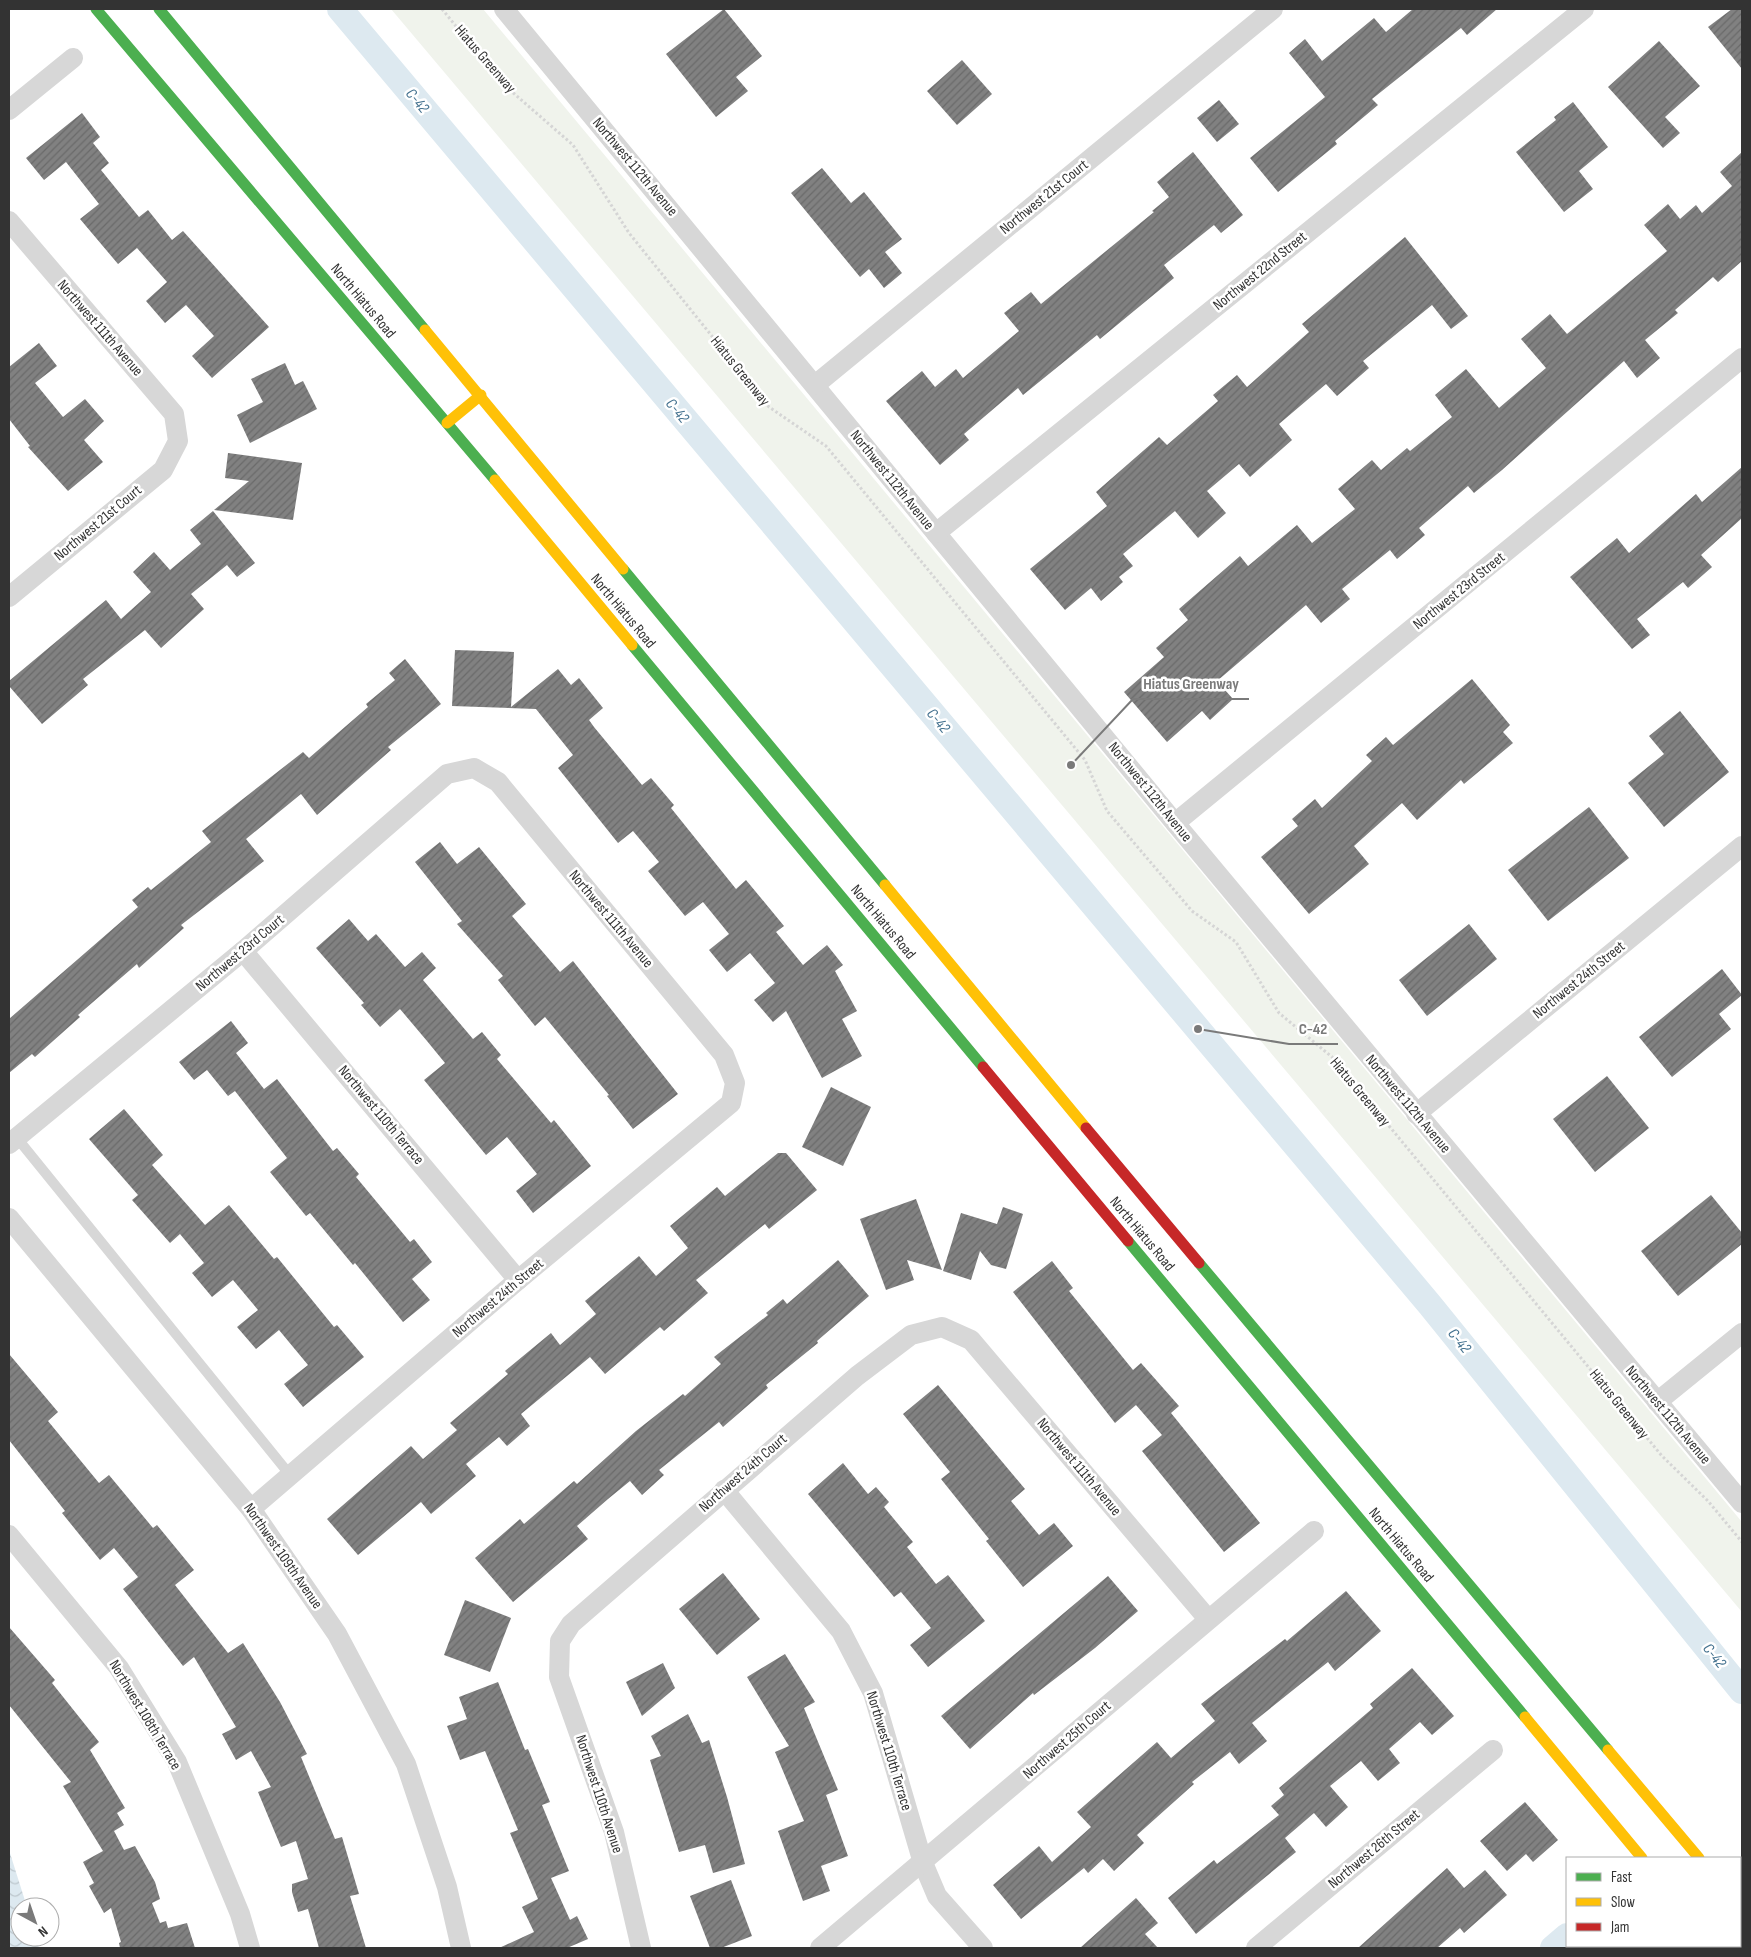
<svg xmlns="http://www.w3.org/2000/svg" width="1751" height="1957" viewBox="0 0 1751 1957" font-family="'Sofia Sans Condensed',sans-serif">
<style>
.green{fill:#f0f3ec}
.water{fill:url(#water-waves)}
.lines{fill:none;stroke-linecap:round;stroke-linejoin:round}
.canal{stroke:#dde9f0;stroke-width:26}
.building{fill:url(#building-hatch)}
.path{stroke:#d5d5d5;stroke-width:3;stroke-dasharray:2.5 2.5;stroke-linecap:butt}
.lane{stroke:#d7d7d7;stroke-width:10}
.street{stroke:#d7d7d7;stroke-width:20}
.fast{stroke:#4caf50;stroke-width:11}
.slow{stroke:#ffc107;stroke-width:11}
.jam{stroke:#c62828;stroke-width:11}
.labels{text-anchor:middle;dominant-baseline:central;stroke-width:5;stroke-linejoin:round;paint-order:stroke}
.street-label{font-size:15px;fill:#333;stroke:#fff}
.water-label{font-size:16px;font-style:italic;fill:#467390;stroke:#fff}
.leader{fill:none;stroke:#7a7a7a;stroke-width:2}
.callout-dot{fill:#7a7a7a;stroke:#fff;stroke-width:2}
.callout-label{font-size:16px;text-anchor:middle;font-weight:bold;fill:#7a7a7a;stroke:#fff;stroke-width:5;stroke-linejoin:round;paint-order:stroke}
</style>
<defs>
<pattern id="water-waves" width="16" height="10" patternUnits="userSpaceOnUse" patternTransform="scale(1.25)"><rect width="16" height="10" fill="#dde9f0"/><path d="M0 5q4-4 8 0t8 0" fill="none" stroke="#bec8ce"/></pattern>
<pattern id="building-hatch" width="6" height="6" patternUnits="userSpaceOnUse" patternTransform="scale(1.25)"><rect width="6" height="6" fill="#818181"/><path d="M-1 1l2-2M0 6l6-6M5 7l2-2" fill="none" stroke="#6a6a6a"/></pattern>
</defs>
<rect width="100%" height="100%" fill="#fff"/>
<path class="green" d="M 391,9 L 483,9 L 1742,1522 L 1742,1612 Z"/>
<path class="water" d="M 9,1850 L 27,1907 L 20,1907 L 20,1937 L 36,1937 L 39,1948 L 9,1948 Z"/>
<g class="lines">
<g class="canal">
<path d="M 340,9 L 1430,1305 L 1742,1691"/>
<path d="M 1553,1948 L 1567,1936"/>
</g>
</g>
<g class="building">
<path d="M 724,9 L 762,56 L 736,77 L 748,91 L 716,117 L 666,54 Z"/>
<path d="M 1413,9 L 1497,9 L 1467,35 L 1461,28 L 1372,99 L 1378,105 L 1335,141 L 1337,144 L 1278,192 L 1250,158 L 1325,97 L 1289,53 L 1305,39 L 1322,61 L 1374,18 L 1386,32 Z"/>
<path d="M 1732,9 L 1742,9 L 1742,69 L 1708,27 Z"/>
<path d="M 1659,41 L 1700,86 L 1665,117 L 1680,133 L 1663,148 L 1608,87 Z"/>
<path d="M 962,60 L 992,94 L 957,125 L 927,91 Z"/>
<path d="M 1219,100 L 1239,124 L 1217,142 L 1197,118 Z"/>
<path d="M 1573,102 L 1608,147 L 1579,171 L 1593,189 L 1564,212 L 1516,152 L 1556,120 L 1554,117 Z"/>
<path d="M 82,113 L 100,137 L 93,143 L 109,163 L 101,170 L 139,217 L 148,210 L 172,240 L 183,231 L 269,327 L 212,378 L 192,356 L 214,336 L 186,305 L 165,323 L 146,301 L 167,282 L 137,248 L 118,264 L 80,219 L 99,204 L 66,162 L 44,180 L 26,158 Z"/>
<path d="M 1193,152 L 1243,215 L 1221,233 L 1214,225 L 1164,265 L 1174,278 L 1100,339 L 1097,335 L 1023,395 L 1018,388 L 964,434 L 969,440 L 940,465 L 886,401 L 922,371 L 935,387 L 956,369 L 963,378 L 1019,331 L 1004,313 L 1031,292 L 1041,304 L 1154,212 L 1152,211 L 1169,197 L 1157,182 Z"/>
<path d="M 1742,152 L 1742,261 L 1718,282 L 1713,277 L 1675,310 L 1678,313 L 1645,340 L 1660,358 L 1637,378 L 1624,361 L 1502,470 L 1474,493 L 1468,486 L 1419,528 L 1425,535 L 1397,559 L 1390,550 L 1342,589 L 1350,599 L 1321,623 L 1306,605 L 1217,681 L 1233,699 L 1210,720 L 1202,711 L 1167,742 L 1124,692 L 1164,657 L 1156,648 L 1188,620 L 1179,609 L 1240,556 L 1248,566 L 1297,525 L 1312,543 L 1355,509 L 1338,489 L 1372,460 L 1381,470 L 1407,448 L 1410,451 L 1452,417 L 1435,395 L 1466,369 L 1499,408 L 1546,368 L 1521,339 L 1550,314 L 1567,334 L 1667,251 L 1644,225 L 1668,204 L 1680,219 L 1696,205 L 1702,213 L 1732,186 L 1720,172 Z"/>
<path d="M 822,168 L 851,203 L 864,192 L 902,239 L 885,252 L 902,273 L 884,288 L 869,269 L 860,277 L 791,193 Z"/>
<path d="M 1405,237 L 1468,316 L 1451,329 L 1432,305 L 1363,361 L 1369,368 L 1337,396 L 1326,384 L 1279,424 L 1292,440 L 1250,477 L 1239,464 L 1207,491 L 1226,513 L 1198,538 L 1175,511 L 1123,554 L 1133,566 L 1119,577 L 1123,582 L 1101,601 L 1091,588 L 1065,610 L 1030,569 L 1107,506 L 1096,492 L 1159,437 L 1167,445 L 1218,401 L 1213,395 L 1237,375 L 1247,387 L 1309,332 L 1302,324 Z"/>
<path d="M 39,343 L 57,366 L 35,383 L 63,417 L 85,399 L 104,421 L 84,440 L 103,462 L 68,491 L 28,447 L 30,446 L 9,419 L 9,367 Z"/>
<path d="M 285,363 L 295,385 L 303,381 L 317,409 L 250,443 L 237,415 L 263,402 L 251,379 Z"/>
<path d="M 228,453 L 302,463 L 293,520 L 214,510 L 249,481 L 225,478 Z"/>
<path d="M 1742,467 L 1742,518 L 1701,555 L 1712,567 L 1688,588 L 1683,582 L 1637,619 L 1650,635 L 1632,649 L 1570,577 L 1617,538 L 1629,553 L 1696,494 L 1702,502 Z"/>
<path d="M 213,511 L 255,563 L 237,577 L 227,565 L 191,594 L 204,609 L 161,648 L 145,630 L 83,679 L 88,685 L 42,724 L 9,686 L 9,681 L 106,600 L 121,619 L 151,592 L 133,572 L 154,552 L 170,570 L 201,544 L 190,530 Z"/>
<path d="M 455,650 L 514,652 L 511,707 L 558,669 L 571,685 L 579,678 L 603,708 L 589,720 L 594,727 L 642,785 L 651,778 L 674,805 L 671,808 L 736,889 L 746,880 L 784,926 L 776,932 L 803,965 L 827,945 L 843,965 L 835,971 L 857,1011 L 842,1019 L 862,1056 L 822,1078 L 786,1011 L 773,1022 L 754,1000 L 775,983 L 750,953 L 727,972 L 709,950 L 729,934 L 703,902 L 685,916 L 648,871 L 659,862 L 633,831 L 618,843 L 558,768 L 573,755 L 536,709 L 452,706 Z"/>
<path d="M 405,659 L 441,704 L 388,747 L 391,750 L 317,815 L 301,794 L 246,839 L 264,861 L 181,925 L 184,928 L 139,968 L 137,964 L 78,1015 L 80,1017 L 35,1057 L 32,1054 L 9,1073 L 9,1019 L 138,907 L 132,900 L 148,887 L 151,890 L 211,842 L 202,831 L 303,752 L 309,758 L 368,707 L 366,704 L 395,680 L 389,673 Z"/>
<path d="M 1472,679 L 1510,725 L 1503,732 L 1513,743 L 1464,784 L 1461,780 L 1417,820 L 1402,803 L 1354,846 L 1369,864 L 1309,914 L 1261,857 L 1298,826 L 1292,819 L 1315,799 L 1322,808 L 1372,761 L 1366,755 L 1386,737 L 1393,745 Z"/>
<path d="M 1680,711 L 1729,772 L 1664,827 L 1628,783 L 1664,754 L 1649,736 Z"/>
<path d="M 1589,807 L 1629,858 L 1548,921 L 1508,870 Z"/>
<path d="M 440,842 L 457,864 L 479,847 L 526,904 L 512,916 L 560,972 L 573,961 L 678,1094 L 633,1129 L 607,1096 L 609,1095 L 545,1017 L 535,1026 L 498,980 L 503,976 L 457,924 L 462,921 L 415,862 Z"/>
<path d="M 349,919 L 368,941 L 376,934 L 405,967 L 422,952 L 436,968 L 423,980 L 473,1039 L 482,1032 L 501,1055 L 497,1059 L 551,1123 L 554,1120 L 591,1166 L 533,1213 L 516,1191 L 537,1174 L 507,1137 L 486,1155 L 424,1080 L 445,1063 L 427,1041 L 400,1009 L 380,1027 L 361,1005 L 364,1003 L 316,948 Z"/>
<path d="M 1469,924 L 1497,959 L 1427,1016 L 1399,980 Z"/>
<path d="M 1722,969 L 1742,995 L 1719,1014 L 1731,1029 L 1672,1077 L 1639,1037 Z"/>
<path d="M 231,1021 L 248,1043 L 236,1053 L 264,1089 L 277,1079 L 333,1151 L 337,1148 L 359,1174 L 356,1177 L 410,1242 L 414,1239 L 432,1262 L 412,1279 L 430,1300 L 403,1322 L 355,1263 L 353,1265 L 310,1213 L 306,1216 L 270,1172 L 287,1158 L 235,1091 L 228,1096 L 207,1070 L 194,1080 L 179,1062 Z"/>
<path d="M 1607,1076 L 1649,1128 L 1595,1172 L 1553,1119 Z"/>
<path d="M 831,1087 L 871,1107 L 843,1166 L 802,1147 Z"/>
<path d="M 124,1109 L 163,1155 L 152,1165 L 205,1225 L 229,1205 L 274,1259 L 277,1257 L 334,1327 L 337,1325 L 364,1357 L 303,1407 L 284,1384 L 308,1365 L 279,1330 L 256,1349 L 237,1327 L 258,1310 L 233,1280 L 212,1297 L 192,1273 L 204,1263 L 180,1234 L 170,1243 L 132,1200 L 138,1195 L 89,1139 Z"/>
<path d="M 778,1153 L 786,1153 L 817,1190 L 769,1229 L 765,1224 L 696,1280 L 708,1293 L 664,1331 L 660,1327 L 605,1374 L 590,1357 L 521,1414 L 530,1426 L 507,1446 L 499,1437 L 466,1464 L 476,1476 L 431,1514 L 421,1502 L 358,1555 L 327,1519 L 411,1446 L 423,1459 L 457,1430 L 450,1423 L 508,1374 L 505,1371 L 551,1333 L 560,1345 L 596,1314 L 585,1301 L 639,1256 L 656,1276 L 688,1248 L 670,1226 L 717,1187 L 725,1196 Z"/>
<path d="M 1711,1195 L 1742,1233 L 1742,1244 L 1678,1296 L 1641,1251 Z"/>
<path d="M 916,1199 L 942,1270 L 907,1260 L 914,1280 L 886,1290 L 860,1219 Z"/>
<path d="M 1003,1207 L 1023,1214 L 1006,1269 L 991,1265 L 980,1251 L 971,1280 L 943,1271 L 961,1213 L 997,1224 Z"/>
<path d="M 838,1260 L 869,1296 L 817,1341 L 818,1343 L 766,1385 L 768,1388 L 723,1427 L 719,1422 L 659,1470 L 664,1475 L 642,1495 L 630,1481 L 608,1499 L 577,1526 L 588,1539 L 513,1602 L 475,1558 L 520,1519 L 524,1524 L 574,1481 L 577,1484 L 636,1431 L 683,1394 L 685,1396 L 721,1364 L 714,1357 L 768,1315 L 766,1313 L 783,1299 L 787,1304 Z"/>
<path d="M 1052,1261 L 1073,1288 L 1069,1291 L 1133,1370 L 1141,1363 L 1179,1406 L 1171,1413 L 1260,1523 L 1224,1552 L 1142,1451 L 1162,1435 L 1136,1405 L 1115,1423 L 1013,1292 Z"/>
<path d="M 9,1354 L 58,1412 L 48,1421 L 99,1483 L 109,1475 L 153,1528 L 157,1525 L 194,1570 L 175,1585 L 228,1653 L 243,1643 L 280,1702 L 307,1754 L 301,1757 L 335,1839 L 342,1837 L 359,1894 L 350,1896 L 366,1948 L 319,1948 L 308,1909 L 298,1912 L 292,1892 L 292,1884 L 308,1879 L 296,1841 L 281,1847 L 258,1792 L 271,1787 L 251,1751 L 236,1760 L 222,1734 L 236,1727 L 194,1657 L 183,1666 L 123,1589 L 138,1577 L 114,1548 L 100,1560 L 62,1513 L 65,1511 L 9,1440 Z"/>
<path d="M 938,1385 L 1025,1489 L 1011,1501 L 1039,1535 L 1054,1523 L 1073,1546 L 1023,1587 L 986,1541 L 989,1539 L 941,1479 L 950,1472 L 903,1414 Z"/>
<path d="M 843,1463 L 868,1494 L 876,1487 L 889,1502 L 884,1507 L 913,1542 L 907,1547 L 936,1584 L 948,1575 L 985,1621 L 928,1667 L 910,1645 L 931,1628 L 901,1592 L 894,1597 L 808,1494 Z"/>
<path d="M 723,1573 L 760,1619 L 717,1655 L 679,1609 Z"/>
<path d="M 1108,1576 L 1138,1611 L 1095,1648 L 1034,1695 L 1033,1693 L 970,1749 L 941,1716 Z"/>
<path d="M 1346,1591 L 1381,1631 L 1335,1671 L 1328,1662 L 1252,1723 L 1267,1741 L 1239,1764 L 1230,1752 L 1192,1782 L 1194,1784 L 1137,1835 L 1144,1843 L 1114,1871 L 1103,1859 L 1088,1873 L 1084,1868 L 1021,1919 L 993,1885 L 1039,1846 L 1052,1862 L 1091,1827 L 1077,1812 L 1157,1742 L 1171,1758 L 1215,1721 L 1201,1704 L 1285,1639 L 1287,1641 Z"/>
<path d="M 465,1600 L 511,1618 L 490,1672 L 444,1655 Z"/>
<path d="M 9,1627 L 55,1680 L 52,1683 L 99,1742 L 90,1750 L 125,1808 L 117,1813 L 124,1825 L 114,1831 L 124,1850 L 135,1846 L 155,1882 L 160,1899 L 152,1903 L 160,1923 L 166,1921 L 168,1928 L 187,1923 L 195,1948 L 120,1948 L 119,1943 L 121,1942 L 111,1908 L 104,1913 L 89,1886 L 94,1883 L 83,1862 L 103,1851 L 63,1786 L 71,1782 L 9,1705 Z"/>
<path d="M 785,1654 L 815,1702 L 804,1708 L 838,1790 L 826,1795 L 848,1856 L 821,1866 L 830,1891 L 803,1901 L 778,1831 L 804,1821 L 775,1752 L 789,1746 L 747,1677 Z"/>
<path d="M 663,1663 L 675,1688 L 642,1716 L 626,1682 Z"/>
<path d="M 1412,1668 L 1454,1716 L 1432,1735 L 1420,1722 L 1389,1749 L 1400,1763 L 1378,1781 L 1361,1761 L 1330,1786 L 1348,1807 L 1326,1827 L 1314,1813 L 1285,1838 L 1296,1852 L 1196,1934 L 1168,1898 L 1214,1860 L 1217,1864 L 1279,1815 L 1271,1806 L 1284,1795 L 1279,1788 L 1373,1708 L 1370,1704 Z"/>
<path d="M 498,1682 L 525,1750 L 528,1749 L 550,1802 L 542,1805 L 569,1871 L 551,1878 L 570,1920 L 577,1916 L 588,1939 L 567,1948 L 499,1948 L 534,1932 L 522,1907 L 538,1899 L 510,1833 L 518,1830 L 485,1751 L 460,1760 L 447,1726 L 467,1719 L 459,1697 Z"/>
<path d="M 688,1714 L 702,1743 L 709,1740 L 727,1797 L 745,1864 L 713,1873 L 705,1845 L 679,1852 L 650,1760 L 661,1756 L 651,1736 Z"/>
<path d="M 1525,1802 L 1558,1840 L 1533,1862 L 1526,1854 L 1507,1871 L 1480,1841 Z"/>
<path d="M 1447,1868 L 1464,1888 L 1485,1870 L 1507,1895 L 1464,1933 L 1460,1928 L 1437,1948 L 1358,1948 Z"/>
<path d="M 731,1880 L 752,1936 L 721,1948 L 710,1948 L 690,1896 Z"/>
<path d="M 1136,1898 L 1158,1923 L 1145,1934 L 1158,1948 L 1080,1948 Z"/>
</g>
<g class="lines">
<path class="path" d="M 442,9 L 503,84 L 573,145 L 629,233 L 769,407 L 826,446 L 1085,760 L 1107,811 L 1192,911 L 1236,942 L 1279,1013 L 1332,1057 L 1662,1456 L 1708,1501 L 1742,1542"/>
<path class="lane" d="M 17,1138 L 290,1475"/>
<g class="street">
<path d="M 504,9 L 1175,823 L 1742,1503"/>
<path d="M 9,110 L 73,58"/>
<path d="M 9,221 L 174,414 L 178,441 L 163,470 L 9,597"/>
<path d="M 815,385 L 1273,9"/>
<path d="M 936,533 L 1584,9"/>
<path d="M 1175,823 L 1742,358"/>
<path d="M 243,951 L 518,1280"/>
<path d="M 1416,1114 L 1742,846"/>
<path d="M 9,1144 L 243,951 L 447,774 L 474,768 L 498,782 L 724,1055 L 735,1083 L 731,1103 L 518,1280 L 251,1509"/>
<path d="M 9,1218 L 251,1509 L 337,1634 L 406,1764 L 447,1887 L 461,1948"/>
<path d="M 1657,1402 L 1742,1333"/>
<path d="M 724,1490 L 841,1631 L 873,1693 L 923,1863 L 937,1896 L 983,1948"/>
<path d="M 9,1535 L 119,1668 L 177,1762 L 240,1914 L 250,1948"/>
<path d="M 641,1948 L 614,1832 L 559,1677 L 560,1641 L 571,1624 L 857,1376 L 911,1335 L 942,1327 L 971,1340 L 1208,1619"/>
<path d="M 820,1948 L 1314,1531"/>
<path d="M 1256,1948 L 1493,1750"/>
</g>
<g class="fast">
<path d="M 96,9 L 495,480"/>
<path d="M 159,9 L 425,330"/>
<path d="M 623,569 L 885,885"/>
<path d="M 632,645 L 983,1067"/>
<path d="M 1128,1241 L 1525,1717"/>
<path d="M 1199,1263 L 1608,1750"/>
<path d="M 1740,1907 L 1742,1910"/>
<path d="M 1715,1946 L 1717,1948"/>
</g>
<g class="slow">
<path d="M 425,330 L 623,569"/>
<path d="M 447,423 L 481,395"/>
<path d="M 495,480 L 632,645"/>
<path d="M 885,885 L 1086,1128"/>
<path d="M 1525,1717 L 1642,1858"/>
<path d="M 1608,1750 L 1699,1858"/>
</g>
<g class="jam">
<path d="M 983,1067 L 1128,1241"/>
<path d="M 1086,1128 L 1199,1263"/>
</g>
</g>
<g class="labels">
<g class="street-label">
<text transform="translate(485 59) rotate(49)">Hiatus Greenway</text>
<text transform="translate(635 167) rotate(50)">Northwest 112th Avenue</text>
<text transform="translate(1044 197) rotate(-39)">Northwest 21st Court</text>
<text transform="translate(1260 271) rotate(-39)">Northwest 22nd Street</text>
<text transform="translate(363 301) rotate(50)">North Hiatus Road</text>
<text transform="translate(100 328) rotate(49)">Northwest 111th Avenue</text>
<text transform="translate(740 371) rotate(51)">Hiatus Greenway</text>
<text transform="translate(892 480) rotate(51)">Northwest 112th Avenue</text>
<text transform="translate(98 523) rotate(-40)">Northwest 21st Court</text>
<text transform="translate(1459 591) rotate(-39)">Northwest 23rd Street</text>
<text transform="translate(623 611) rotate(50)">North Hiatus Road</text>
<text transform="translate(1150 792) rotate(51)">Northwest 112th Avenue</text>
<text transform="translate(611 919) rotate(50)">Northwest 111th Avenue</text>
<text transform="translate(883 922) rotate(50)">North Hiatus Road</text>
<text transform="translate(240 953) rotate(-40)">Northwest 23rd Court</text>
<text transform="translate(1579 980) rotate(-39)">Northwest 24th Street</text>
<text transform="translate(1360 1092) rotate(50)">Hiatus Greenway</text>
<text transform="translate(1408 1104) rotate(50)">Northwest 112th Avenue</text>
<text transform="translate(381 1115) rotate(50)">Northwest 110th Terrace</text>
<text transform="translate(1142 1234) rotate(50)">North Hiatus Road</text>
<text transform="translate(498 1298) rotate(-40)">Northwest 24th Street</text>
<text transform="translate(1619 1404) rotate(51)">Hiatus Greenway</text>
<text transform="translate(1668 1415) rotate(50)">Northwest 112th Avenue</text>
<text transform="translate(1079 1467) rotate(50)">Northwest 111th Avenue</text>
<text transform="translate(743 1473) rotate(-41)">Northwest 24th Court</text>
<text transform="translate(1401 1545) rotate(50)">North Hiatus Road</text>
<text transform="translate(283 1556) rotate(55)">Northwest 109th Avenue</text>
<text transform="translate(145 1715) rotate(59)">Northwest 108th Terrace</text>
<text transform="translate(1067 1740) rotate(-41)">Northwest 25th Court</text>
<text transform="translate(889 1751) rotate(73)">Northwest 110th Terrace</text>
<text transform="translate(599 1794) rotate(72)">Northwest 110th Avenue</text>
<text transform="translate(1374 1849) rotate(-40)">Northwest 26th Street</text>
</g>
<g class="water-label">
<text transform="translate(417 101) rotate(50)">C-42</text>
<text transform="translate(677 411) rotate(50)">C-42</text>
<text transform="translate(938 721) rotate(50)">C-42</text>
<text transform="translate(1459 1341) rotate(51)">C-42</text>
<text transform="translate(1714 1656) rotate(51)">C-42</text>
</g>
</g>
<path class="leader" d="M1071 765L1133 699H1249M1198 1029L1289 1044H1338"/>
<g class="callout-dot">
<circle cx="1071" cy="765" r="5"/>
<circle cx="1198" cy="1029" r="5"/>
</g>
<g class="callout-label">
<text x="1191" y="689">Hiatus Greenway</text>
<text x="1313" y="1034">C-42</text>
</g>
<rect width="1751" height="1957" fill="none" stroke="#333333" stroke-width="20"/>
<rect x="1566" y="1857" width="175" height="90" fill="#ffffff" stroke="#adadad"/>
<rect x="1576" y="1873" width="25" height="8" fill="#4caf50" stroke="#adadad"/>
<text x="1611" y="1882" font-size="15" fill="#333333">Fast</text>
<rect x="1576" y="1898" width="25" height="8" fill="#ffc107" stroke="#adadad"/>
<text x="1611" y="1907" font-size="15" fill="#333333">Slow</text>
<rect x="1576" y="1923" width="25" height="8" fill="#c62828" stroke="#adadad"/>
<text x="1611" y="1932" font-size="15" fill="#333333">Jam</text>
<g transform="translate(35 1922) rotate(140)"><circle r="24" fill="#ffffff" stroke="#adadad"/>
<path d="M0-4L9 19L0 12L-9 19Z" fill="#7a7a7a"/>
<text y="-8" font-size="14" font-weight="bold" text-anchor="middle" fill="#333333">N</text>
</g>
</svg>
